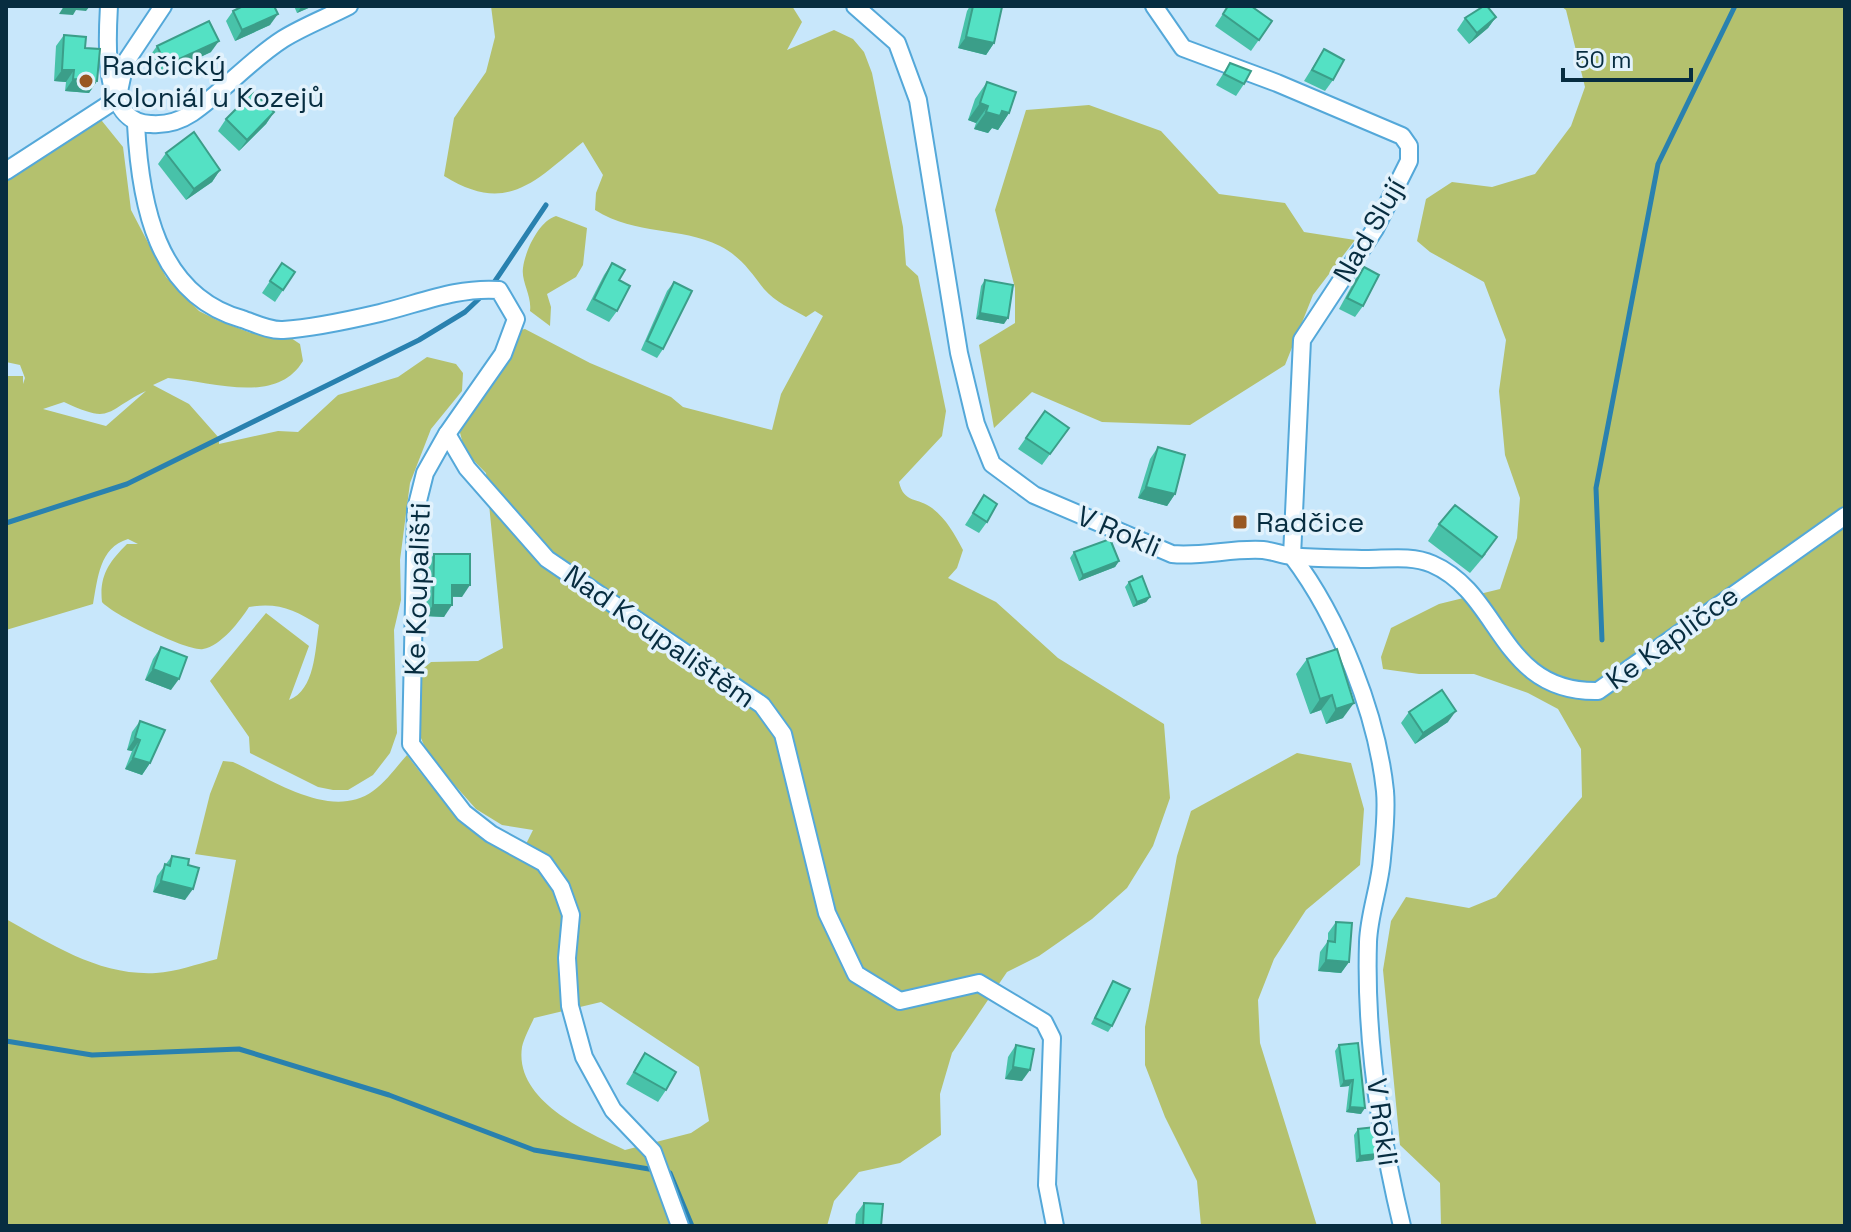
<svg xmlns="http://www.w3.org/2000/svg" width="1851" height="1232" viewBox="0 0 1851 1232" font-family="'Space Grotesk',sans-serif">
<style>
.green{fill:#b4c16e;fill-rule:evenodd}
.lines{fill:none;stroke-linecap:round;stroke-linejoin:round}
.stream{stroke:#2981af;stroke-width:5}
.street-casing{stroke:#54a8d9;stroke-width:20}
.street{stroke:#fff;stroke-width:16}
.wall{fill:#48c2a9}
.shaded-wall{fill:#3b9e89}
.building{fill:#54e1c4;stroke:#3b9e89;stroke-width:2}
.poi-dot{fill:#995823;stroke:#e2f2fc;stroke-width:3}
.labels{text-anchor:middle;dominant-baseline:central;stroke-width:7;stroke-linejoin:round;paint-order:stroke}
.poi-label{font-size:28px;fill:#072d40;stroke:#e2f2fc;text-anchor:start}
.street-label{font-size:28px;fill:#072d40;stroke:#e2f2fc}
</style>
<rect width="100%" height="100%" fill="#c8e7fb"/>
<g class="green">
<path d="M 491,6 L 792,6 L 802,22 L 787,50 L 834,30 L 853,39 L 864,52 L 872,73 L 903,227 L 906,265 L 918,276 L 946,411 L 942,436 L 899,482 C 904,504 918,497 932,508 C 947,520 954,533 963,550 L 957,568 L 948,578 L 996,602 L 1058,658 L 1164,724 L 1170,798 L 1153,846 L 1127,888 L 1092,919 L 1039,956 L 1007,972 L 952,1053 L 940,1094 L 941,1135 L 900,1163 L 859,1172 L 834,1201 L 827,1226 L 6,1226 L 6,919 C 53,945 100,976 156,973 C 176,972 197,964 217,959 L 236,860 L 195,854 L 210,794 L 223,761 L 233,762 C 273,780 331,821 373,791 C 386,782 396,767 407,755 C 442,802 468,828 521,854 L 533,830 L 502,825 L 476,809 L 428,755 L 416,726 L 418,673 L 431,662 L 478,661 L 503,648 L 486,473 L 465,452 L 458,425 L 516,331 L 525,329 L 590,363 L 671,397 L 683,407 L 772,430 L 781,394 L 823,316 L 815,311 L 806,317 C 792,309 775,302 764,289 C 750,271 741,257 720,246 C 679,226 637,236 595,210 L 596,193 L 603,175 L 583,142 C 534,182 507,215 444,176 L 454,118 L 486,72 L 495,37 ZM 601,1002 L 699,1067 L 709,1121 L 691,1133 L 625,1150 C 587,1132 514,1101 522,1047 C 524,1038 530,1027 534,1018 Z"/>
<path d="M 1561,6 L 1845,6 L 1845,1226 L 1441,1226 L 1440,1183 L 1400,1145 L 1383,970 L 1391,921 L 1406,897 L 1469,908 L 1496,897 L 1582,797 L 1581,749 L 1558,709 L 1528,693 L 1474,674 L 1419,674 L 1383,669 L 1381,657 L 1391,628 L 1439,604 L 1500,589 L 1517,538 L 1520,498 L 1505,455 L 1499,391 L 1506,340 L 1484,282 L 1430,252 L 1417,241 L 1426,199 L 1452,182 L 1492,187 L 1535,174 L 1571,126 L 1585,87 L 1566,10 Z"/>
<path d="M 1089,105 L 1161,131 L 1219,194 L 1285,203 L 1304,232 L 1355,240 L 1313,295 L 1285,365 L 1190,425 L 1102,422 L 1032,392 L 994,428 L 979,345 L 1015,323 L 1015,288 L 995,210 L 1026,110 Z"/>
<path d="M 96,120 L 102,121 L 123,147 L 131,210 L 166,277 L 199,311 L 217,320 L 251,333 L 285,334 L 300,344 L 303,361 C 276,406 211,381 168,378 L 153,385 L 189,404 L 219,438 L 219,444 L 278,431 L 298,432 L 338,395 L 398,377 L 427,357 L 456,364 L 463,373 L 462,391 L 431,429 L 410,483 L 400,560 L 401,600 L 394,630 L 397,733 L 390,753 L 373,775 L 348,790 L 333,790 L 318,787 L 250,753 L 249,737 L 210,681 L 266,613 L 309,646 L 289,700 C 315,690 315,650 319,625 C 295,610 278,602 249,607 C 240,621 221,646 203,649 C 188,652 112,614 102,602 C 99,576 109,562 127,544 L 138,544 L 128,539 C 99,548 98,578 93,604 L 6,630 L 6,376 L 23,376 L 23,384 L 25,378 L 20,365 L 6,362 L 6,181 L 54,143 ZM 146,391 L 106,426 L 43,409 L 64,402 C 113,425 104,411 146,391 Z"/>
<path d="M 556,216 L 587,228 L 583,265 L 576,277 L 547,294 L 551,307 L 550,326 L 530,311 C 532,295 521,282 523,268 C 525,251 539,221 556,216 Z"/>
<path d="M 1297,753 L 1351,763 L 1364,809 L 1360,865 L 1306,910 L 1274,959 L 1258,1000 L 1260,1043 L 1317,1226 L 1201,1226 L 1197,1181 L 1165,1117 L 1145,1065 L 1145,1027 L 1177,856 L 1191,811 Z"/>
</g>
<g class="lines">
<g class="stream">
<path d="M 491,287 L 546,205"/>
<path d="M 6,523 L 127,484 L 419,340 L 465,312 L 484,294"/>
<path d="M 1602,640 L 1596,488 L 1658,164 L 1735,6"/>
<path d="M 6,1041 L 92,1055 L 239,1049 L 389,1095 L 534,1150 L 655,1170"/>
<path d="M 665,1172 L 670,1173 L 692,1226"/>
</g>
<g class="street-casing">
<g id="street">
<path d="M 109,6 C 107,41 101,124 151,124 C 165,125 180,121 192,113 C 224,91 250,60 283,39 C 304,26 328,17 349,6"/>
<path d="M 855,6 L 897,43 L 918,100 L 959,353 L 976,424 L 992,464 L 1034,495 L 1172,554 C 1202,557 1232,548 1263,550 C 1273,551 1282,555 1292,556 C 1317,559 1341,558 1366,559 C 1387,559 1412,555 1432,564 C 1502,594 1499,693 1598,691 L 1845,516"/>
<path d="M 1154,6 L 1183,48 L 1277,83 L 1402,136 L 1409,146 L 1409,161 L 1375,229 L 1302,340 L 1292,556"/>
<path d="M 118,96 L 125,63 L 163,6"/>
<path d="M 136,124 C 140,202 156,295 242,319 C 254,323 270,331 283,330 C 315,328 350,320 380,313 C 421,303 457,287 499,290 L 516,319 L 503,354 L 447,434 L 425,473 L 416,509 L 411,744 L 464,813 L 491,834 L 544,863 L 561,887 L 571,915 L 567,958 L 570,1006 L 584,1057 L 613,1110 L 653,1152 L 680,1226"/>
<path d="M 6,171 L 117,99"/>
<path d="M 447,434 L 467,468 L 547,559 L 762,705 L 783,734 L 827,913 L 856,974 L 900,1001 L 979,983 L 1044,1022 L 1052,1038 L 1047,1185 L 1055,1226"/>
<path d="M 1292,556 C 1339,618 1377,714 1385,791 C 1387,813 1384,837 1382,858 C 1380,886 1369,914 1368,942 C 1365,1037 1380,1135 1402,1226"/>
</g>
</g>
<use href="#street" class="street"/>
</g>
<g class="wall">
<path d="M 239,6 L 274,6 L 270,25 L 235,41 L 226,21 L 233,11 L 239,8 Z"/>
<path d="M 294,6 L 313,6 L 297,13 Z"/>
<path d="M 970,6 L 1000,6 L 994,43 L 986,55 L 958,48 L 967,11 Z"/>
<path d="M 1228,6 L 1272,21 L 1251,51 L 1215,26 Z"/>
<path d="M 1496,17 L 1488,28 L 1469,44 L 1457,30 L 1465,18 Z"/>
<path d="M 64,35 L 85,48 L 97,81 L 89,93 L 65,91 L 66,82 L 54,81 L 56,46 Z"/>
<path d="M 157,46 L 211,52 L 158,77 L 149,57 Z"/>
<path d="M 1324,49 L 1333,80 L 1325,91 L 1304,81 Z"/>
<path d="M 1230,63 L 1244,84 L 1236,96 L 1216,85 Z"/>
<path d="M 987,82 L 1009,113 L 998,130 L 992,128 L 988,133 L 974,129 L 976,123 L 968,120 L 975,99 Z"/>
<path d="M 274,112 L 266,124 L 239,151 L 218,131 L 226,119 Z"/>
<path d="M 166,153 L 220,170 L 212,182 L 186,200 L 158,164 Z"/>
<path d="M 282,263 L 295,272 L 275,302 L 262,293 Z"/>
<path d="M 612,263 L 619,280 L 617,311 L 609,322 L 586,310 L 604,275 Z"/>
<path d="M 1364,267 L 1363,306 L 1355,317 L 1339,309 L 1356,278 Z"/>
<path d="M 985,280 L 1004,324 L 976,319 L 981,286 Z"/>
<path d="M 674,282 L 663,349 L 657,358 L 641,350 L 667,291 Z"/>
<path d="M 1045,411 L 1069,428 L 1042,465 L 1018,449 Z"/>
<path d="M 1158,447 L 1175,494 L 1167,506 L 1138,498 L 1150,459 Z"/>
<path d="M 984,495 L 987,522 L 979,533 L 965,525 Z"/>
<path d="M 1439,524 L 1486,554 L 1470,573 L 1428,541 Z"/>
<path d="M 1074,552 L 1119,561 L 1115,567 L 1079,581 L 1070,558 Z"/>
<path d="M 434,554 L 462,597 L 452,597 L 444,617 L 425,616 L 426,565 Z"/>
<path d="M 1129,582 L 1150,597 L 1146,602 L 1133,607 L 1125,587 Z"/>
<path d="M 161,647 L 171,690 L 145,680 L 153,659 Z"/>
<path d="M 1337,649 L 1343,718 L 1326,724 L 1321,710 L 1310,714 L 1296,674 L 1307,659 Z"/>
<path d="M 1409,712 L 1448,722 L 1415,744 L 1401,723 Z"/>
<path d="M 140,721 L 150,763 L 142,775 L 125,769 L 132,751 L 127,750 L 132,732 Z"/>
<path d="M 172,856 L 188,865 L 185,900 L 153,892 L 157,876 Z"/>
<path d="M 1336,922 L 1349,962 L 1341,973 L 1318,971 L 1320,952 L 1328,941 L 1328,933 Z"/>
<path d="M 1113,981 L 1112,1026 L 1108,1032 L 1091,1024 Z"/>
<path d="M 1358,1043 L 1361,1114 L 1346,1112 L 1349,1086 L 1340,1087 L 1335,1051 L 1339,1045 Z"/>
<path d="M 1016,1045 L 1022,1081 L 1005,1079 L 1008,1057 Z"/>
<path d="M 645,1053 L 666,1090 L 658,1102 L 626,1084 Z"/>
<path d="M 1358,1129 L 1373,1160 L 1356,1162 L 1354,1135 Z"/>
<path d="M 864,1203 L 881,1226 L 855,1226 L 856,1214 Z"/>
</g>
<g class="shaded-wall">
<path d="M 64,6 L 90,6 L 86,11 L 76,10 L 73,15 L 59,14 Z"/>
<path d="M 302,6 L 313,6 L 297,13 Z"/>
<path d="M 278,14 L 270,25 L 235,41 L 242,30 Z"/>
<path d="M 1496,17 L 1488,28 L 1469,44 L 1477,33 Z"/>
<path d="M 966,37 L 994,43 L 986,55 L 958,48 Z"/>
<path d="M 219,41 L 211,52 L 158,77 L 166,65 Z"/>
<path d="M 62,70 L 74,70 L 66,82 L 54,81 Z"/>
<path d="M 73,79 L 97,81 L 89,93 L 65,91 Z"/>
<path d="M 980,103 L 988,106 L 976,123 L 968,120 Z"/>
<path d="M 1002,111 L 1009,113 L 998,130 L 992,128 L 988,133 L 974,129 L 986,112 Z"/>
<path d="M 274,112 L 266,124 L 239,151 L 247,140 Z"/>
<path d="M 220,170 L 212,182 L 186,200 L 194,189 Z"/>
<path d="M 980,313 L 1008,318 L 1004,324 L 976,319 Z"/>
<path d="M 1146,487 L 1175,494 L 1167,506 L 1138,498 Z"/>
<path d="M 1119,561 L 1115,567 L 1079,581 L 1083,575 Z"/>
<path d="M 452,585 L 470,585 L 462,597 L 444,596 Z"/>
<path d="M 1150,597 L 1146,602 L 1133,607 L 1137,602 Z"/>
<path d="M 433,605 L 452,605 L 444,617 L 425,616 Z"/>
<path d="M 153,669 L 179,679 L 171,690 L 145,680 Z"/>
<path d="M 1332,695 L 1321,710 L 1310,714 L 1320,699 Z"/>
<path d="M 1354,703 L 1343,718 L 1326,724 L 1336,709 Z"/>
<path d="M 1456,711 L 1448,722 L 1415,744 L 1423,733 Z"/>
<path d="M 135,738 L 140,740 L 132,751 L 127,750 Z"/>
<path d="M 133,758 L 150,763 L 142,775 L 125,769 Z"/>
<path d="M 161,881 L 193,889 L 185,900 L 153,892 Z"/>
<path d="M 1326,960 L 1349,962 L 1341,973 L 1318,971 Z"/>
<path d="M 1013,1067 L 1030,1070 L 1022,1081 L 1005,1079 Z"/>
<path d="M 1353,1080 L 1349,1086 L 1340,1087 L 1344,1081 Z"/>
<path d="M 1350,1107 L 1365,1108 L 1361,1114 L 1346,1112 Z"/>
<path d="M 1377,1154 L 1373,1160 L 1356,1162 L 1360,1156 Z"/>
</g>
<g class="building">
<path d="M 243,6 L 274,6 L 278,14 L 242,30 L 233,11 Z"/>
<path d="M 973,6 L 1002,7 L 994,43 L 966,37 Z"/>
<path d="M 1228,6 L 1251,6 L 1272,21 L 1259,40 L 1223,14 Z"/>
<path d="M 1484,6 L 1487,6 L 1496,17 L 1477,33 L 1465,18 Z"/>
<path d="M 209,21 L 219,41 L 166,65 L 157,46 Z"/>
<path d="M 64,35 L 86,37 L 85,48 L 100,49 L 97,81 L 73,79 L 74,70 L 62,70 Z"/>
<path d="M 1324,49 L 1344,60 L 1333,80 L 1312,70 Z"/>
<path d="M 1230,63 L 1251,71 L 1244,84 L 1224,74 Z"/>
<path d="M 987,82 L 1016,92 L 1009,113 L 1002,111 L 1000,116 L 986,112 L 988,106 L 980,103 Z"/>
<path d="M 253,92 L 274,112 L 247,140 L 226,119 Z"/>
<path d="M 194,132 L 220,170 L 194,189 L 166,153 Z"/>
<path d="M 282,263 L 295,272 L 283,290 L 270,281 Z"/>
<path d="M 612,263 L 625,270 L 619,280 L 630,286 L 617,311 L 594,299 Z"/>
<path d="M 1364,267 L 1379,275 L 1363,306 L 1347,298 Z"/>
<path d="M 985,280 L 1013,285 L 1008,318 L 980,313 Z"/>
<path d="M 674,282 L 692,291 L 663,349 L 647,341 Z"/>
<path d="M 1045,411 L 1069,428 L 1050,454 L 1026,438 Z"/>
<path d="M 1158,447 L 1185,455 L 1175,494 L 1146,487 Z"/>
<path d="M 984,495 L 997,504 L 987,522 L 973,513 Z"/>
<path d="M 1455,505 L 1497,537 L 1482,557 L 1439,524 Z"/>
<path d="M 1110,539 L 1119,561 L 1083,575 L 1074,552 Z"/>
<path d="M 434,554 L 470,554 L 470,585 L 452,585 L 452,605 L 433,605 Z"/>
<path d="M 1142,576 L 1150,597 L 1137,602 L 1129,582 Z"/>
<path d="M 161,647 L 187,657 L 179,679 L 153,669 Z"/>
<path d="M 1337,649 L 1354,703 L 1336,709 L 1332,695 L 1320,699 L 1307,659 Z"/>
<path d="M 1442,690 L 1456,711 L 1423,733 L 1409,712 Z"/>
<path d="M 140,721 L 165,730 L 150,763 L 133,758 L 140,740 L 135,738 Z"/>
<path d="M 172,856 L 189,859 L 188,865 L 199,868 L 193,889 L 161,881 L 165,864 L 170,866 Z"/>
<path d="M 1336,922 L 1352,923 L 1349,962 L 1326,960 L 1328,941 L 1335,942 Z"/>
<path d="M 1113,981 L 1130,989 L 1112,1026 L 1095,1018 Z"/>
<path d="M 1358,1043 L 1365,1108 L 1350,1107 L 1353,1080 L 1344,1081 L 1339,1045 Z"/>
<path d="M 1016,1045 L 1034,1049 L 1030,1070 L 1013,1067 Z"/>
<path d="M 645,1053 L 676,1072 L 666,1090 L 634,1072 Z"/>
<path d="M 1375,1127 L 1377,1154 L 1360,1156 L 1358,1129 Z"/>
<path d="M 864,1203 L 883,1204 L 881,1226 L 863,1226 Z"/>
</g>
<g class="poi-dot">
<circle cx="86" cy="81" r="8"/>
<rect x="1232" y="514" width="16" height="16" rx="4"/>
</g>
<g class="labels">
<g class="poi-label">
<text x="102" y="65">Radčický<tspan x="102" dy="32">koloniál u Kozejů</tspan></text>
<text x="1256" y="522">Radčice</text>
</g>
<g class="street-label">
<text transform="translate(1369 230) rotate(-60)">Nad Slují</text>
<text transform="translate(1119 531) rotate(23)">V Rokli</text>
<text transform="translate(417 589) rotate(-88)">Ke Koupališti</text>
<text transform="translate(660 636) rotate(35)">Nad Koupalištěm</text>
<text transform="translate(1672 637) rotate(-36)">Ke Kapličce</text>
<text transform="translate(1383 1122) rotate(82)">V Rokli</text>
</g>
</g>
<rect width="1851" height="1232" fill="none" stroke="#072d40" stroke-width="16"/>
<path d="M1563 68v12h128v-12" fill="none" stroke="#072d40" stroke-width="4"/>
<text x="1575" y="68" font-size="24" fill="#072d40" stroke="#e2f2fc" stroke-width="6" paint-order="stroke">50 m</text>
</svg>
